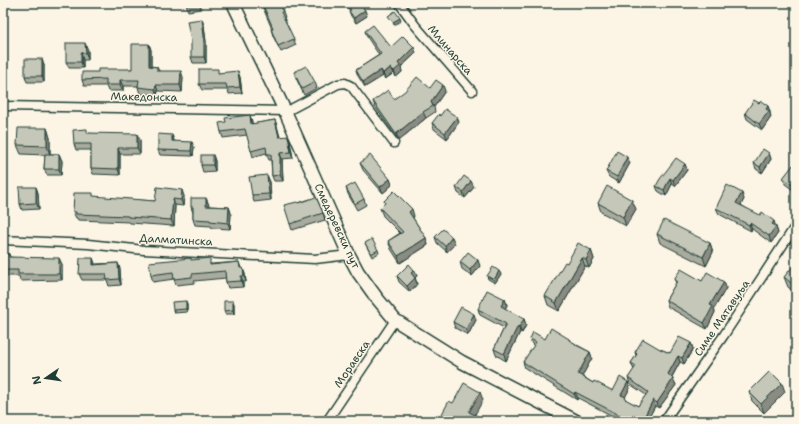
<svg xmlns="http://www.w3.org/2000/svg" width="799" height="424" viewBox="0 0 799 424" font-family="'Shantell Sans',sans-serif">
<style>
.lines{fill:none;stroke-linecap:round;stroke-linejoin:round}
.street-casing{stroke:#1f3d34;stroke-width:11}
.secondary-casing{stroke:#1f3d34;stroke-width:15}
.street{stroke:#fcf5e5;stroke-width:8}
.secondary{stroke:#fcf5e5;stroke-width:12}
.wall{fill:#a9ab9f;stroke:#1f3d34}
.shaded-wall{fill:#8a8b82;stroke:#1f3d34}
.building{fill:#c5c7b9;stroke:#1f3d34}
.labels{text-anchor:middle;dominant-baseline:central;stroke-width:3;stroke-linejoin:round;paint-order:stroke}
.street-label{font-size:11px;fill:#1f3d34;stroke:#fcf5e5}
</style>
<rect width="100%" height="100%" fill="#fcf5e5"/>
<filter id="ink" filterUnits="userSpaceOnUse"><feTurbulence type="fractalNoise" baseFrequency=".025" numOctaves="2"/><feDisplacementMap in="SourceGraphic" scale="8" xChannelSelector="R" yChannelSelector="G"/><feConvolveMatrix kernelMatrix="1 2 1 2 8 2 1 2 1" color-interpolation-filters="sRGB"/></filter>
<g filter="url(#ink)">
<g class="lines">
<g class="street-casing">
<g id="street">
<path d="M 399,3 L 415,25 L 472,91"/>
<path d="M 3,106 L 285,111 L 291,109 L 338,84 L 345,83 L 351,86 L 394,143"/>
<path d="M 3,240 L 88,244 L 144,250 L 315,259 L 349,255"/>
<path d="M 327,421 L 395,320"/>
<path d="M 664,421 L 724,335 L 796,225"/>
</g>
</g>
<g class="secondary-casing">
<path id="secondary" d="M 233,3 L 285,111 L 349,255 L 358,272 L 376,297 L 395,320 L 462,362 L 576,421"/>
</g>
<use href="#street" class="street"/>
<use href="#secondary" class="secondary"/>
</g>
<g class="wall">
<path d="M 104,3 L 117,3 L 117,6 L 105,5 Z"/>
<path d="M 186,3 L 200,3 L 201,9 L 188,11 Z"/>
<path d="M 261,3 L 280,3 L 285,17 L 284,18 L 296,45 L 281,52 L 273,36 L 271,29 L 272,29 Z"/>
<path d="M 344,3 L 363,3 L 364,5 L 362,7 L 367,16 L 356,23 L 351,16 L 349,11 L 350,11 Z"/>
<path d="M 204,25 L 206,42 L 206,63 L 193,63 L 191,57 Z"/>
<path d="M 365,31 L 391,47 L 416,53 L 401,67 L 402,72 L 396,77 L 394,73 L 385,79 L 383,76 L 365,87 L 358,76 L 356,70 L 379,55 L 367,37 Z"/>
<path d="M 149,44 L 151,50 L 151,66 L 157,67 L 159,71 L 183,77 L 182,92 L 158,91 L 157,95 L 140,94 L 138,87 L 138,86 L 123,86 L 123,91 L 108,91 L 106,86 L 84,86 L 82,80 L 98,72 L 132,69 Z"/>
<path d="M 88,50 L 88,60 L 83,60 L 83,68 L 69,68 L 66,62 Z"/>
<path d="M 44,65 L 44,82 L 27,82 L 25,76 Z"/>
<path d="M 294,72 L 315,82 L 317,88 L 304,95 L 296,78 Z"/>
<path d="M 219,73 L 240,77 L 242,93 L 229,94 L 228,90 L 202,90 L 199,84 Z"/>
<path d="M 430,88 L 445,91 L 434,107 L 435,112 L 426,118 L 399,140 L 375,107 L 373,101 L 394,99 Z"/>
<path d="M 759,103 L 768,106 L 770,112 L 770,113 L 771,117 L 762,130 L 747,119 L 745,113 Z"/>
<path d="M 250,115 L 252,124 L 275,120 L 277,126 L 280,137 L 290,142 L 293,158 L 282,159 L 283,181 L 274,181 L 272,176 L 271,160 L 269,160 L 266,153 L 253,157 L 247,135 L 223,138 L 221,132 L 226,122 Z"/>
<path d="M 440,116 L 459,122 L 447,139 L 434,129 L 432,123 Z"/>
<path d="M 47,128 L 50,138 L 50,154 L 59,154 L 62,161 L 61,175 L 47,175 L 44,169 L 45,155 L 21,154 L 17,145 Z"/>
<path d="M 88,133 L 140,140 L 140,154 L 120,154 L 120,175 L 93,174 L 91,168 L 91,150 L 76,150 L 74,144 Z"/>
<path d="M 172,135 L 174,141 L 194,147 L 193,156 L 160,155 L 158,150 Z"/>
<path d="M 769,153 L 771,159 L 762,173 L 756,169 L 754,163 Z"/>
<path d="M 213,155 L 215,161 L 215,171 L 203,172 L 201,165 Z"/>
<path d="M 360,163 L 390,179 L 392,185 L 383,193 L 363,170 Z"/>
<path d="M 630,163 L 619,183 L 609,177 L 606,171 Z"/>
<path d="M 685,164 L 687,170 L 675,186 L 672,184 L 666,196 L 658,191 L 656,186 Z"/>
<path d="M 796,167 L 796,192 L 785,184 L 783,178 Z"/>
<path d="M 267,175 L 270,182 L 271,200 L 254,202 L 252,195 Z"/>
<path d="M 36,187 L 38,193 L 39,209 L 22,210 L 20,204 Z"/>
<path d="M 456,187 L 474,187 L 465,198 L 458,193 Z"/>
<path d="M 346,188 L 364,199 L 366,205 L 357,210 L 348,194 Z"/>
<path d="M 184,196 L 183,206 L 175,205 L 174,226 L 130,223 L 129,222 L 78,220 L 77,218 L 76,218 L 73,212 L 94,197 L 155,201 Z"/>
<path d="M 206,198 L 209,206 L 229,207 L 231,213 L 230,229 L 212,228 L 211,226 L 195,225 L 193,219 L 193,213 L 191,207 Z"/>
<path d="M 744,199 L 741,205 L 776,227 L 778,233 L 771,243 L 752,229 L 751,231 L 719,214 L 716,208 Z"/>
<path d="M 384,201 L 414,216 L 413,218 L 426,238 L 428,245 L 400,263 L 391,249 L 388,241 L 400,233 L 383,216 L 380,208 L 385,203 Z"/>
<path d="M 298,203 L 323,213 L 325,220 L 292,230 L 290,224 Z"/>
<path d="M 598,203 L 636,209 L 626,226 L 601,212 Z"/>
<path d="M 657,234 L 710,243 L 713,252 L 706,266 L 660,243 Z"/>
<path d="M 435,237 L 455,244 L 447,252 L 437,243 Z"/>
<path d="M 365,243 L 378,250 L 379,253 L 372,257 Z"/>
<path d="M 591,250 L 594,259 L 589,268 L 585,266 L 559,311 L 548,305 L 545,296 L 567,263 Z"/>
<path d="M 3,254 L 9,254 L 10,257 L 62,264 L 62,280 L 20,281 L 19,276 L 3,276 Z"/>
<path d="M 93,258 L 95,264 L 118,263 L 120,269 L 121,285 L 109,286 L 107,280 L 82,280 L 79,274 Z"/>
<path d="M 191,260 L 212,264 L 239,262 L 241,268 L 245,274 L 246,282 L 243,282 L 243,287 L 228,288 L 226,282 L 226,278 L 194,281 L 195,283 L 176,285 L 174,279 L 153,282 L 151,275 Z"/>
<path d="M 460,262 L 480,266 L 472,276 L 462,269 Z"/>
<path d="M 796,266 L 796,294 L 788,287 L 784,277 Z"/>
<path d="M 414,270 L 417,276 L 415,277 L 417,284 L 410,292 L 399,282 L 397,276 Z"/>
<path d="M 501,274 L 495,283 L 488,279 L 487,276 Z"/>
<path d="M 674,279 L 702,281 L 724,282 L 726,288 L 714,309 L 715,312 L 707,329 L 668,307 L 666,300 L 676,283 Z"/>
<path d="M 505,299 L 507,305 L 505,309 L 524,319 L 526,325 L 522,333 L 520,332 L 506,361 L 496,355 L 494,349 L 504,328 L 480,315 L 478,309 Z"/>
<path d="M 186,301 L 187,304 L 187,312 L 174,313 L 173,310 Z"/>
<path d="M 233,301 L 234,304 L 234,314 L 225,314 L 224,311 Z"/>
<path d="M 476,320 L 468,335 L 455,328 L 453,322 Z"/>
<path d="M 530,339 L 569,339 L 570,341 L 576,344 L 577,345 L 590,352 L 592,358 L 582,376 L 593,383 L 613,391 L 628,382 L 630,388 L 625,397 L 626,400 L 638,406 L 646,395 L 630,384 L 628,378 L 634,370 L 631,363 L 636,356 L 635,352 L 660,349 L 670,353 L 691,343 L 693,349 L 684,364 L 680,362 L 672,377 L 676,385 L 659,408 L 655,406 L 647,421 L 622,421 L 578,398 L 577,400 L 525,368 L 523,362 L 534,346 L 532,344 Z"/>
<path d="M 749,392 L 785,392 L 764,413 L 752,401 Z"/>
</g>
<g class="shaded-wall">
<path d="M 359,3 L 363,3 L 364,5 L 361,7 Z"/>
<path d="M 365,10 L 367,16 L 356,23 L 354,18 Z"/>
<path d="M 400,18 L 401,21 L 394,25 L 393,22 Z"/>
<path d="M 202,19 L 204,25 L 206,42 L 206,63 L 204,57 Z"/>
<path d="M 85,43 L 88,50 L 88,60 L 86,53 Z"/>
<path d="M 149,44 L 151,50 L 151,72 L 149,66 Z"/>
<path d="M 414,47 L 416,53 L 401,67 L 402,72 L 396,77 L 394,71 L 398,63 Z"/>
<path d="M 81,53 L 83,60 L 83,68 L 81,62 Z"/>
<path d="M 42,59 L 44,65 L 44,82 L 42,76 Z"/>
<path d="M 391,68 L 394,73 L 385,79 L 383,73 Z"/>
<path d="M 381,70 L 383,76 L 365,87 L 363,82 Z"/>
<path d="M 181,71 L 183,77 L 182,92 L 180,85 Z"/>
<path d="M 238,71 L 240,77 L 242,93 L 240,87 Z"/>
<path d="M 120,80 L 123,86 L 123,91 L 120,85 Z"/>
<path d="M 156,85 L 158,91 L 157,95 L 155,89 Z"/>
<path d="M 443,85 L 445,91 L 434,107 L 431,102 Z"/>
<path d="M 768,106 L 770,112 L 770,113 L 771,117 L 762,130 L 759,124 L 766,109 Z"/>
<path d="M 423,112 L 426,118 L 399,140 L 396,134 Z"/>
<path d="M 250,115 L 252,121 L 253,130 L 251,124 Z"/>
<path d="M 457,117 L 459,122 L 447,139 L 445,133 Z"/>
<path d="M 275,120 L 277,126 L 281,143 L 279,137 Z"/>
<path d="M 47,128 L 50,138 L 50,155 L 47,146 Z"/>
<path d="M 137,134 L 140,140 L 140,154 L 137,148 Z"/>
<path d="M 172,135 L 174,140 L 174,146 L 172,141 Z"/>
<path d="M 288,136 L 290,142 L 293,158 L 291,152 Z"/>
<path d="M 192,142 L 194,147 L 193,156 L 191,151 Z"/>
<path d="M 118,148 L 120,154 L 120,175 L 118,169 Z"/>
<path d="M 280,153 L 282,159 L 283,181 L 280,175 Z"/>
<path d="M 769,153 L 771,159 L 762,173 L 760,167 Z"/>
<path d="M 59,154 L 62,161 L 61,175 L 59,169 Z"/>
<path d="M 213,155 L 215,161 L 215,171 L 213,165 Z"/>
<path d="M 627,157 L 630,163 L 619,183 L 617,177 Z"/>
<path d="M 685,164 L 687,170 L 675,186 L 673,180 Z"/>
<path d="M 267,175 L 270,182 L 271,200 L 269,194 Z"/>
<path d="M 670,178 L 672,184 L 666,196 L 664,190 Z"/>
<path d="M 390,179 L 392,185 L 383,193 L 380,187 Z"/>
<path d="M 471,181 L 474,187 L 465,198 L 463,192 Z"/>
<path d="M 36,187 L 38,193 L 39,209 L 36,203 Z"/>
<path d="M 182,190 L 184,196 L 183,206 L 181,200 Z"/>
<path d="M 742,193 L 744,199 L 739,209 L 736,203 Z"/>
<path d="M 206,198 L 209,205 L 208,212 L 206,206 Z"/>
<path d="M 173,199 L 175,205 L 174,226 L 171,220 Z"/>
<path d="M 632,200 L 636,209 L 626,226 L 623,217 Z"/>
<path d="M 229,207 L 231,213 L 230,229 L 228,223 Z"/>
<path d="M 412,209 L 414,216 L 412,219 L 409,212 Z"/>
<path d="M 774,221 L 778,233 L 771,243 L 769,236 L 772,224 Z"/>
<path d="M 750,223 L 752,229 L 751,231 L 749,225 Z"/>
<path d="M 452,237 L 455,244 L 447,252 L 445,246 Z"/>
<path d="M 426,238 L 428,245 L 400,263 L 398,256 Z"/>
<path d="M 710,243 L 713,252 L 706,266 L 703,257 Z"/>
<path d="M 591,250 L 594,259 L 589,268 L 586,260 Z"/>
<path d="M 59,258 L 62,264 L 62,280 L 59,274 Z"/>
<path d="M 93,258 L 95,264 L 95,271 L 93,265 Z"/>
<path d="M 582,258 L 585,266 L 559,311 L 556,303 Z"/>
<path d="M 478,260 L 480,266 L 472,276 L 470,270 Z"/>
<path d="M 118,263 L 120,269 L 121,285 L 119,279 Z"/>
<path d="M 243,268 L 245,274 L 246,282 L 244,276 Z"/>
<path d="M 414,270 L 417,276 L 413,280 L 411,273 Z"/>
<path d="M 499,271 L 501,274 L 495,283 L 494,280 Z"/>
<path d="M 241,276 L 243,282 L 243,287 L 241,281 Z"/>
<path d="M 415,278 L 417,284 L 410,292 L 407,286 Z"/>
<path d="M 724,282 L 726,288 L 714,309 L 715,312 L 707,329 L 704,323 L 710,305 Z"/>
<path d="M 505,299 L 507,305 L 503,313 L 501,306 Z"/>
<path d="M 186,301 L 187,304 L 187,312 L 186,309 Z"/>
<path d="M 233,301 L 234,304 L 234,314 L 233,310 Z"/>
<path d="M 474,314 L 476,320 L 468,335 L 466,329 Z"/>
<path d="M 524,319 L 526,325 L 522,333 L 519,327 Z"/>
<path d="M 518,326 L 520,332 L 506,361 L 504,354 Z"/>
<path d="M 691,343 L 693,349 L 684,364 L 682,358 Z"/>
<path d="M 590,352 L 592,358 L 580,380 L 578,374 Z"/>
<path d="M 678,356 L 680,362 L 670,380 L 668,374 Z"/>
<path d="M 673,379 L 676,385 L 659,408 L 657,403 Z"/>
<path d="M 628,382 L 630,388 L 623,401 L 621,395 Z"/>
<path d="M 782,383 L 785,392 L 764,413 L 761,404 Z"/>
<path d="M 480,392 L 483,400 L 472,420 L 469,412 Z"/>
<path d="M 575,392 L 578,398 L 577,400 L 574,394 Z"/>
<path d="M 653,400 L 655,406 L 647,421 L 642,421 Z"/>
</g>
<g class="building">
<path d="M 186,3 L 197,3 L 186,5 Z"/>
<path d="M 262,3 L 280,3 L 283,11 L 281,12 L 294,39 L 278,46 L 271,29 L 273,28 Z"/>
<path d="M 346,3 L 359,3 L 365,10 L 354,18 L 349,11 L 351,10 Z"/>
<path d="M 395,11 L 400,18 L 393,22 L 388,16 Z"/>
<path d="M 202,19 L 204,36 L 204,57 L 191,57 L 191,41 L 187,21 Z"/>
<path d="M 373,25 L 391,47 L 403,36 L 414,47 L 398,63 L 400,66 L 394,71 L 391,68 L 383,73 L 381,70 L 363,82 L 356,70 L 381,54 L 365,31 Z"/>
<path d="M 66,43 L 85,43 L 86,53 L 81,53 L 81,62 L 66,62 Z"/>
<path d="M 132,44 L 149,44 L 149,66 L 157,67 L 157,71 L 181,71 L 180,85 L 156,85 L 155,89 L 138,87 L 139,80 L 120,80 L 120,85 L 106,85 L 106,79 L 82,80 L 82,72 L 98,72 L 98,69 L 132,69 Z"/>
<rect x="25" y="59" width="17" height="17"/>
<path d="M 306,66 L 315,82 L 302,89 L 294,72 Z"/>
<path d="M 199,69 L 218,69 L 218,73 L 238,71 L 240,87 L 227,88 L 226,84 L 199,84 Z"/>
<path d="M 417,77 L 430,88 L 436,80 L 443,85 L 431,102 L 433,106 L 423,112 L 396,134 L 373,101 L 388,90 L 394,99 L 405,91 Z"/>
<path d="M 754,100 L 759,103 L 761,101 L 768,106 L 766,109 L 769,111 L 759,124 L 745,113 Z"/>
<path d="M 445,109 L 457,117 L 445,133 L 432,123 L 439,114 L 440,116 Z"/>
<path d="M 250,115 L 251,124 L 275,120 L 279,137 L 288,136 L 291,152 L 280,153 L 280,175 L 272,176 L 271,154 L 267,154 L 266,147 L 251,151 L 245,129 L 221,132 L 219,123 L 226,122 L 225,118 Z"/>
<path d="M 18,128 L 47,128 L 47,146 L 17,145 Z"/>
<path d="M 87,129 L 87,133 L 137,134 L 137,148 L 118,148 L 118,169 L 91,168 L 91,144 L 74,144 L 73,130 Z"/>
<path d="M 158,134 L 172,135 L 172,141 L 192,142 L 191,151 L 158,150 Z"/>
<path d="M 763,149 L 769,153 L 760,167 L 754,163 Z"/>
<path d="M 617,151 L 627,157 L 617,177 L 606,171 Z"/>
<path d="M 45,154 L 59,154 L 59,169 L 44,169 Z"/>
<rect x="201" y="155" width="12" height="10"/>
<path d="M 370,155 L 390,179 L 380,187 L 360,163 Z"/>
<path d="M 676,158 L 685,164 L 673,180 L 670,178 L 664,190 L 656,186 L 660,179 Z"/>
<path d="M 793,165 L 796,167 L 796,185 L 795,187 L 783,178 Z"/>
<path d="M 267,175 L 269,194 L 252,195 L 249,177 Z"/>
<path d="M 464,176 L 471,181 L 463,192 L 456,187 Z"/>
<path d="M 355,183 L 364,199 L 355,204 L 346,188 Z"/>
<path d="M 727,185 L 742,193 L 736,203 L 760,215 L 762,212 L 774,221 L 772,224 L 776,226 L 769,236 L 750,223 L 749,225 L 716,208 Z"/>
<path d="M 607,186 L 632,200 L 623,217 L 598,203 Z"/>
<path d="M 19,187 L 36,187 L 36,203 L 20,204 Z"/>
<path d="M 157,187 L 182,190 L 181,200 L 173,199 L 171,220 L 128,217 L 128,216 L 76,214 L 76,212 L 73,212 L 74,193 L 93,193 L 93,196 L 155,201 Z"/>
<path d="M 394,191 L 412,209 L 409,212 L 426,238 L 398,256 L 388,241 L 403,232 L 380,208 L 385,203 L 384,201 Z"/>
<path d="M 316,197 L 323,213 L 290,224 L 284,205 L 297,202 L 298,203 Z"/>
<path d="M 191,198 L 206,198 L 206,206 L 229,207 L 228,223 L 210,221 L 210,220 L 193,219 L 193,207 L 191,207 Z"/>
<path d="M 664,220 L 710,243 L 703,257 L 657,234 Z"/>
<path d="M 443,229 L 452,237 L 445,246 L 435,237 Z"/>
<path d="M 372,239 L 378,250 L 371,254 L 365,243 Z"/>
<path d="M 578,243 L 591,250 L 586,260 L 582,258 L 556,303 L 545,296 L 565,262 L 567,263 Z"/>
<path d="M 468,252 L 478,260 L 470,270 L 460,262 Z"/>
<path d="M 3,254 L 9,254 L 9,257 L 59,258 L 59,274 L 18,274 L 18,270 L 3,270 Z"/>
<path d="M 80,258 L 93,258 L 93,265 L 118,263 L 119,279 L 107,280 L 106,274 L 79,274 Z"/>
<path d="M 191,258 L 191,260 L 210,258 L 210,265 L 239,262 L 240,268 L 243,268 L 244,276 L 241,276 L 241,281 L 226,282 L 225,271 L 192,274 L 192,277 L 174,279 L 173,272 L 151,275 L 149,262 Z"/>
<path d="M 409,264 L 414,270 L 411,273 L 415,278 L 407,286 L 397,276 Z"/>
<path d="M 794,265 L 796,266 L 796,287 L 784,277 Z"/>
<path d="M 493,267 L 499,271 L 494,280 L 487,276 Z"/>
<path d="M 681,269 L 702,281 L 707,272 L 724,282 L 710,305 L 713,306 L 704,323 L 666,300 L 677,281 L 674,279 Z"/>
<path d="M 487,290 L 505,299 L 501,306 L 524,319 L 519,327 L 518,326 L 504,354 L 494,349 L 506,324 L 478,309 Z"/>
<path d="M 186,301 L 186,309 L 173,310 L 172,302 Z"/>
<path d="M 224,301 L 233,301 L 233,310 L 224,311 Z"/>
<path d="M 461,307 L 474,314 L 466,329 L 453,322 Z"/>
<path d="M 551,328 L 569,339 L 569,340 L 576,344 L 576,345 L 590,352 L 578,374 L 593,383 L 594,381 L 613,391 L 620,377 L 628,382 L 621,395 L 626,397 L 625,399 L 638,406 L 648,392 L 628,378 L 636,366 L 631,363 L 637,354 L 635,352 L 643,339 L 660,349 L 670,353 L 679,337 L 691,343 L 682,358 L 678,356 L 668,374 L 673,379 L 657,403 L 653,400 L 642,421 L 631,421 L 575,392 L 574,394 L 523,362 L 536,342 L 530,339 L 533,332 L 545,339 Z"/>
<path d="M 770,371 L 782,383 L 761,404 L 749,392 Z"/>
<path d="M 464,383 L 480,392 L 469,412 L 483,419 L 484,417 L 490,421 L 438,421 L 449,401 L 453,403 Z"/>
</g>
</g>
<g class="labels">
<g class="street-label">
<text transform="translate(450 50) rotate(49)">Млинарска</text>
<text transform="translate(144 97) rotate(1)">Македонска</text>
<text transform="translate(337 226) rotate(65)">Смедеревски пут</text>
<text transform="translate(176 240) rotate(3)">Далматинска</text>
<text transform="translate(722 318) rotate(-56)">Симе Матавуља</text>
<text transform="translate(352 364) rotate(-56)">Моравска</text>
</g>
</g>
<rect width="799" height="424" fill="none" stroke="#fcf5e5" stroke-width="16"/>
<rect x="8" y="8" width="783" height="408" fill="none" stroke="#1f3d34" stroke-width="1.5" filter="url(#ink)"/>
<g transform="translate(46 378) rotate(257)" stroke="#fcf5e5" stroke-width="3" paint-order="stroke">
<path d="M0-3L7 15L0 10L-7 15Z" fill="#1f3d34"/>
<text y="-6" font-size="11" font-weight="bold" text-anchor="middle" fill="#1f3d34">N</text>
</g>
</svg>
